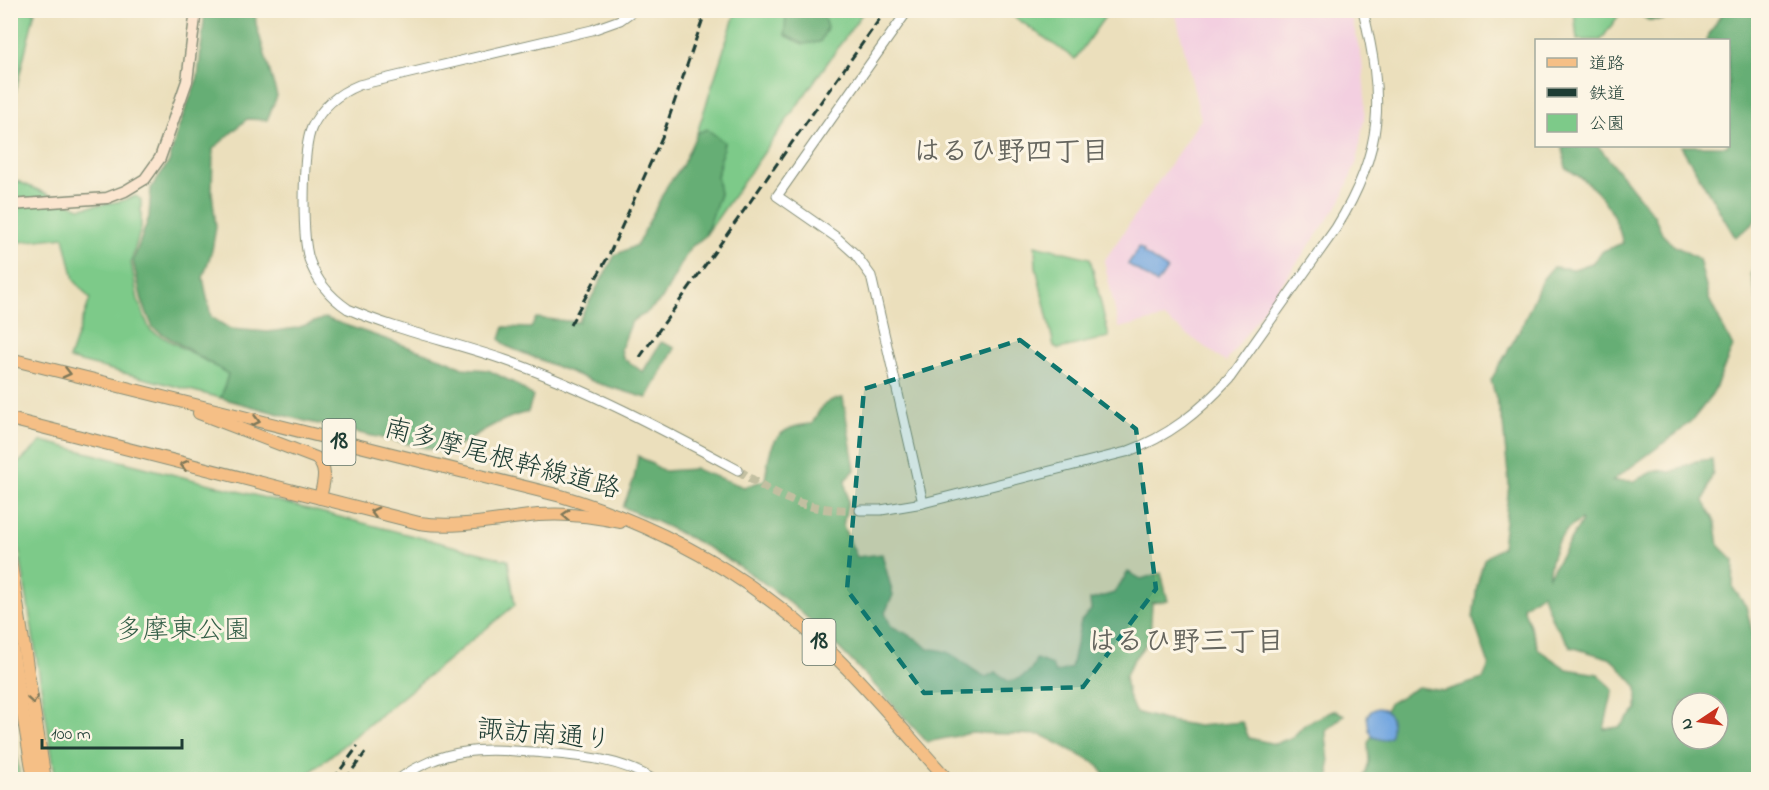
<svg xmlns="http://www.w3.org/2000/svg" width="1769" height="790" viewBox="0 0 1769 790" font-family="'Indie Flower','Klee One',sans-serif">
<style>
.built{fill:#f3cfe0}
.green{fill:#7dca89;stroke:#4e845e;stroke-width:1.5}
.forest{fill:#66ae75;stroke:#427654;stroke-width:1.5;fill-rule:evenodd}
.water{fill:#74a7e0;stroke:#4a728a;stroke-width:1.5}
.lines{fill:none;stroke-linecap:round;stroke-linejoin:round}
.tertiary-tunnel{stroke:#c2bfa1;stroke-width:9;stroke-dasharray:9 4.5;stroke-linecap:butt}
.tertiary-casing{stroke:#858e78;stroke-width:11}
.secondary-casing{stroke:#858e78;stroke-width:13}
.primary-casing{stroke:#858e78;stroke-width:14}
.tertiary{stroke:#fff;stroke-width:9}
.secondary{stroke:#fbe5cf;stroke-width:10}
.primary{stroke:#f5bf86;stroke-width:12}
.rail{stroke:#1f3d34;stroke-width:3;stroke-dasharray:9 4.5;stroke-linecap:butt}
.oneway{stroke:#7f7859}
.marked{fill:#0f766e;fill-opacity:0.2;stroke:#0f766e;stroke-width:4.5;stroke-dasharray:12 8;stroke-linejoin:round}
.labels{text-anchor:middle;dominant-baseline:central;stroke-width:6;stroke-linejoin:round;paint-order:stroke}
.shield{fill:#fcf5e5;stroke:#617469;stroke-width:1.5}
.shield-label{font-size:26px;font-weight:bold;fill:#1f3d34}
.street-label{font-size:27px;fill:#1f3d34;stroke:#fcf5e5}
.park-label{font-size:27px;fill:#366049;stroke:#fcf5e5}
.neighbourhood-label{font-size:28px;font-weight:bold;fill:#66665f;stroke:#fcf5e5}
</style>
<rect width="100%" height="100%" fill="#fcf5e5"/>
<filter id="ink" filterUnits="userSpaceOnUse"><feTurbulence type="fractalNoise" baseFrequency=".0167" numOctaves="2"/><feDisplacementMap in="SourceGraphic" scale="12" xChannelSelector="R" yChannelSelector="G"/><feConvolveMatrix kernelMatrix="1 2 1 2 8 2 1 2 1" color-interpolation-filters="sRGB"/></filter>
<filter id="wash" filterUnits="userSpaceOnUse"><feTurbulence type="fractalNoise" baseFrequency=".008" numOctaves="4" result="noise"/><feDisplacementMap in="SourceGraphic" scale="24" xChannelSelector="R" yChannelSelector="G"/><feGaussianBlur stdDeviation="1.35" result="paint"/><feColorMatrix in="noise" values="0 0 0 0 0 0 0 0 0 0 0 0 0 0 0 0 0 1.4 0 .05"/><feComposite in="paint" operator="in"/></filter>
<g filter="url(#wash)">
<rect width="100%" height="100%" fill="#ebdfbc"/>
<path class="built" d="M 1175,11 L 1350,11 L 1362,60 L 1365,98 L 1364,119 L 1357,161 L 1341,201 L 1226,362 L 1164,318 L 1119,328 L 1104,261 L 1201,119 Z"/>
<g class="green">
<path d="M 11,10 L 35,11 L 14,98 L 11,101 Z"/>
<path d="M 736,11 L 864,11 L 705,236 L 720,194 L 717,177 L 724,143 L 697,133 Z"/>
<path d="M 1006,11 L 1109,11 L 1075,59 Z"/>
<path d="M 1574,11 L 1574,10 L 1622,11 L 1601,40 L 1577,40 Z"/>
<path d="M 10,178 L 80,208 L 122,201 L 136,196 L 141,200 L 141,228 L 131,262 L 138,300 L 150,330 L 229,374 L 221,398 L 69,359 L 90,299 L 74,280 L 64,237 L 11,243 Z"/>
<path d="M 1035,245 L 1090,258 L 1109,337 L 1059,349 L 1054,346 L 1036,267 Z"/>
<path d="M 42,441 L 508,560 L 515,605 L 302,779 L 56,779 L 11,498 L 11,470 Z"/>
<path d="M 11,718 L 20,779 L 11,779 Z"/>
</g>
<g class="forest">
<path d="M 205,11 L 255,11 L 256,24 L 277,96 L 267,120 L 247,119 L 213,149 L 212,192 L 216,227 L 212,250 L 203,278 L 211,317 L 230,329 L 268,332 L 297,328 L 325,318 L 449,361 L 462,368 L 488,370 L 514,383 L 533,396 L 528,412 C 498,419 473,436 449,453 L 305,421 L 221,398 L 228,374 L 153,328 L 142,301 L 133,261 L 149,217 L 151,188 L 169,162 L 177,132 L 198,77 Z"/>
<path d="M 786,11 L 822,11 L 827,28 L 820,42 L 803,44 L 785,35 Z"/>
<path d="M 1641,11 L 1641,10 L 1667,11 L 1663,20 L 1648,20 L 1639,14 Z"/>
<path d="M 1723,11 L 1758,11 L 1758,215 L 1752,225 L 1735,237 L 1681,146 L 1728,146 L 1728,40 L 1706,40 Z"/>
<path d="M 707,129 L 724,142 L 717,177 L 720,194 L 705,236 L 690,248 L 662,299 L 645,314 L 632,321 L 621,349 L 623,358 L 643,372 L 661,342 L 675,348 L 647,398 L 597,383 L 506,346 L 500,339 L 504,327 L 531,328 L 536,318 L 578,322 L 615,255 L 637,245 L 667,186 L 682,166 L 697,133 Z"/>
<path d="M 1562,146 L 1598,146 L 1654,215 L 1663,235 L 1673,245 L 1699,259 L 1709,299 L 1733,347 L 1712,395 L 1694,418 L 1680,431 L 1612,481 L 1634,481 L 1656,470 L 1671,472 L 1696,461 L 1712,459 L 1713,472 L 1704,501 L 1716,524 L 1719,546 L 1734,561 L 1733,588 L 1746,606 L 1753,636 L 1758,647 L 1758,779 L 1363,780 L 1369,762 L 1368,743 L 1390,703 L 1418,687 L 1444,691 L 1483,679 L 1489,665 L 1473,619 L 1477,585 L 1484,559 L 1502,547 L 1509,485 L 1503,423 L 1491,380 L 1522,326 L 1542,280 L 1553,267 L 1574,269 L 1592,263 L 1603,251 L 1623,243 C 1614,207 1598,187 1566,168 ZM 1581,520 L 1582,521 L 1548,577 C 1551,553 1558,532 1581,520 ZM 1542,593 L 1553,622 L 1571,647 L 1612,659 L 1637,687 L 1637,710 L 1619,727 L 1604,729 L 1613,690 L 1598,674 L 1567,669 L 1539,650 L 1523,607 ZM 1682,703 L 1718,703 L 1718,739 L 1682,739 Z"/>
<path d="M 1758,261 L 1758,304 L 1751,273 Z"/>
<path d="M 843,398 L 855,470 L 845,480 L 848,502 L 843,526 L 857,557 L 882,554 L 893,595 L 885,613 L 891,626 L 917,639 L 928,649 C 957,649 962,666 986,677 L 996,672 L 1008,681 C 1023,679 1031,673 1036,659 L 1052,665 L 1055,673 L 1071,668 L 1081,621 L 1091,610 L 1090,600 L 1114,593 L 1128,572 L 1141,579 L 1161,573 L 1168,601 L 1152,603 L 1150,639 L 1134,659 L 1125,677 L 1128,695 L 1135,712 L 1164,720 L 1198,726 L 1242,722 L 1249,738 L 1275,744 L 1293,737 L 1305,724 L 1335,710 L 1344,715 L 1326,731 C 1326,747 1331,764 1329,779 L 1108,779 L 1097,764 L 1042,735 L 972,733 L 927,742 C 887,699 848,654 803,614 C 750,567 688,534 623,507 L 634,479 L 638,456 L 664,471 L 695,469 L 744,487 L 765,480 C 770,447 772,426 812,424 C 820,409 824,399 843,398 Z"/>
</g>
<g class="water">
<path d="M 1139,247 L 1144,251 L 1143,253 L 1167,269 L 1157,284 L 1128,264 Z"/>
<path d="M 1377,708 L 1384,709 C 1392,715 1394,728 1390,737 L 1383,740 L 1373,737 L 1369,730 L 1367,716 L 1371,711 Z"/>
</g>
</g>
<g filter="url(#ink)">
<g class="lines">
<path class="tertiary-tunnel" d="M 738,470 C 780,499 808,512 860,510"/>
<g class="tertiary-casing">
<g id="tertiary">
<path d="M 634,10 L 620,20 L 592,30 L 359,85 C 339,93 322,107 312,127 C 302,149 302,236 309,259 C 316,280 330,297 348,309 C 398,331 453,342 505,360 C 587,389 662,429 738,470"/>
<path d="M 908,10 L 777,196 L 836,237 L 855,254 L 871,276 L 923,503"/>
<path d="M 860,510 L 881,510 L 923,503 L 1126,452 C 1168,437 1199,412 1229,379 L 1336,228 C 1385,149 1384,98 1363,10"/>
<path d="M 398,780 C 417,765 442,755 465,752 C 488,748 511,751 534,752 C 576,756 617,757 654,780"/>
</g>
</g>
<g class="secondary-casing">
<path id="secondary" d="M 10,205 L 107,198 L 125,191 L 145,179 L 160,158 L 187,81 L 196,10"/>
</g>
<g class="primary-casing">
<g id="primary">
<path d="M 10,359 L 561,496 C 641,520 713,556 779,607 C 843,656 894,721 948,780"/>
<path d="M 199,413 L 316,458 C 329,469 323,484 320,498"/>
<path d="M 10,419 L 419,523 C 459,529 497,519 538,515 C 565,513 593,516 620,522"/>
<path d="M 10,559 L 45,780"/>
<path d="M 10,636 L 34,780"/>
</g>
</g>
<use href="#tertiary" class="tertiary"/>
<use href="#secondary" class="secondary"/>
<use href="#primary" class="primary"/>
<g class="rail">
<path d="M 570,325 L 609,255 L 663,135 L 706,10"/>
<path d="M 640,357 L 886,10"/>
<path d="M 333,780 L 358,746"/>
<path d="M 345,780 L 365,753"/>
</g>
</g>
<defs><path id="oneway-chevron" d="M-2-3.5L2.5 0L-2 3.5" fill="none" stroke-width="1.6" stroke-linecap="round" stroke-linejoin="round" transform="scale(1.5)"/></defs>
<g class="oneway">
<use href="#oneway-chevron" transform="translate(67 373) rotate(14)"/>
<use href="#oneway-chevron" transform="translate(256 421) rotate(15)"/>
<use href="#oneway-chevron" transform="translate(184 465) rotate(-166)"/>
<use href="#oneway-chevron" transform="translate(374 512) rotate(-166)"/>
<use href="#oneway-chevron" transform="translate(566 515) rotate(-177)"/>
<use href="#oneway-chevron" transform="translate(33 700) rotate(81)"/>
</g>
</g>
<path class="marked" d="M 1020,340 L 1136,429 L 1156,589 L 1083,687 L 924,693 L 847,590 L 864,389 Z"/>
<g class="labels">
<g class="shield">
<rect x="322.5" y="419" width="33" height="46" rx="4.5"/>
<rect x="802.5" y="619" width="33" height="46" rx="4.5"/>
</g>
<g class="shield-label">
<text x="339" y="442">18</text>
<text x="819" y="642">18</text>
</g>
<g class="street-label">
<text transform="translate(502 460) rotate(15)">南多摩尾根幹線道路</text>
<text transform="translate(544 736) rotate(5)">諏訪南通り</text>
</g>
<g class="park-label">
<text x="183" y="631">多摩東公園</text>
</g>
<g class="neighbourhood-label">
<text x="1011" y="153">はるひ野四丁目</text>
<text x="1186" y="643">はるひ野三丁目</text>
</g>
</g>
<rect width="1769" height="790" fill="none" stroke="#fcf5e5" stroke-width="36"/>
<rect x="1535" y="39" width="195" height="108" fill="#fcf5e5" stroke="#a4ab9e" stroke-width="1.5"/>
<rect x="1547" y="58" width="30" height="9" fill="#f5bf86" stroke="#a4ab9e" stroke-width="1.5"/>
<text x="1589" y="69" font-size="18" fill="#1f3d34">道路</text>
<rect x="1547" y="88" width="30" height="9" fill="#1f3d34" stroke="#a4ab9e" stroke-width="1.5"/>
<text x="1589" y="99" font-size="18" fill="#1f3d34">鉄道</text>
<rect x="1547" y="114" width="30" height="18" fill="#7dca89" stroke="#a4ab9e" stroke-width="1.5"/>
<text x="1589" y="129" font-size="18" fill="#1f3d34">公園</text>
<g transform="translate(1700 721) rotate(257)"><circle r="28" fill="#fcf5e5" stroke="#a4ab9e" stroke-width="1.5"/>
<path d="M0-4.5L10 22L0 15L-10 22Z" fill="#c8321e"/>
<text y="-9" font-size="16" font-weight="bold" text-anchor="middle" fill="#1f3d34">N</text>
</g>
<path d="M42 739v9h140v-9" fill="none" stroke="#1f3d34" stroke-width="3"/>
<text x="51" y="739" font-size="18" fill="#1f3d34" stroke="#fcf5e5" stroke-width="4.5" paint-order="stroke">100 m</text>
</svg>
